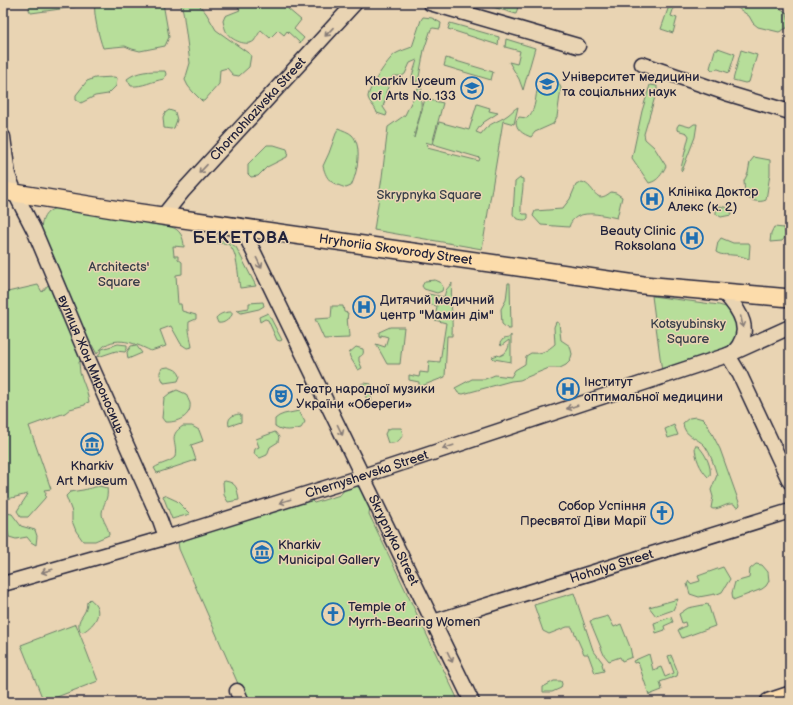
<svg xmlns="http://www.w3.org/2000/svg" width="793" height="705" viewBox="0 0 793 705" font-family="'Balsamiq Sans',sans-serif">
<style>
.green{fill:#b7de9a;stroke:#6c806a}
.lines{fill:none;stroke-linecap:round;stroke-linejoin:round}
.minor-casing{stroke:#22223b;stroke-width:17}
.major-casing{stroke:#22223b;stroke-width:20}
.minor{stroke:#e9d4b3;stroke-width:14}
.major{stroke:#fcdcab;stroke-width:17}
.oneway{stroke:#867b77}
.labels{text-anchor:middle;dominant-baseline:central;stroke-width:3;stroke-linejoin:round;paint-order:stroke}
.poi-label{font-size:13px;fill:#22223b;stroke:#e9d4b3;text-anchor:start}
.street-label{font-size:13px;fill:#22223b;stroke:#e9d4b3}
.park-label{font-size:13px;fill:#383e49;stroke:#e9d4b3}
.district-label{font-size:17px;font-weight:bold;letter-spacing:1px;fill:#22223b;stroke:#e9d4b3}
</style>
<rect width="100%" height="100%" fill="#e9d4b3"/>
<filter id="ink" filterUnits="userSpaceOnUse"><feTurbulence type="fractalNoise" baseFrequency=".025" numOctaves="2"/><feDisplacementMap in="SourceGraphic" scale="8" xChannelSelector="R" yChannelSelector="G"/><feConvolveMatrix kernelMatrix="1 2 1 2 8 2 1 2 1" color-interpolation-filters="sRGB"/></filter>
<g filter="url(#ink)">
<g class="green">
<path d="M 30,3 L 78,3 L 75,7 L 31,13 L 29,10 Z"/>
<path d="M 95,3 L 163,3 L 169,37 L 165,46 L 140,51 L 132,49 L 125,46 L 103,48 C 99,38 93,13 95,3 Z"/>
<path d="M 180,3 L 203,3 L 200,6 L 206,13 L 216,30 L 251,55 L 249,67 L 239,76 L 233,75 L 227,68 L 220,70 L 219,84 L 204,101 L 202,101 L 193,92 L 188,86 L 185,80 L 190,63 L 183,11 Z"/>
<path d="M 236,3 L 293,3 L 288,9 L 301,20 L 294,29 L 304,38 L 300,43 L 287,31 L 284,35 L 278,30 L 270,38 L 261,30 C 259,33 256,38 254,41 C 247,47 231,40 227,33 C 225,30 224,25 223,21 L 225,16 L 240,10 Z"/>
<path d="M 483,3 L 519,3 L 516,14 L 483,4 Z"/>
<path d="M 727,3 L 767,3 L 780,8 L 787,13 L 789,24 L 787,28 L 779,32 L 758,27 L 753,23 L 749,16 L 735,6 Z"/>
<path d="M 669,6 L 674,7 L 671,16 L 677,18 L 673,33 L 661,29 Z"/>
<path d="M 423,17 L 432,18 L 441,23 L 440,29 L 433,28 L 431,29 L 424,50 L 419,77 L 416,83 L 413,83 L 412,76 L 417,60 L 410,63 L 405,74 L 402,76 L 393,76 L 386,92 L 386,97 L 383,107 L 387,113 L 386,116 L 377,113 C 375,106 369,103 368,97 C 368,89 388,59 395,54 C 400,51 407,49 412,47 L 421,20 Z"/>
<path d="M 450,23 L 499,37 L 498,45 L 448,29 Z"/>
<path d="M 506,39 L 535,48 L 523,90 L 519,79 L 509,62 L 517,64 L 520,51 L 505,47 Z"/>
<path d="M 718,48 L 735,54 L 729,73 L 718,69 L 712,70 L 710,68 L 715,50 L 718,50 Z"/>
<path d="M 741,50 L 757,55 L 749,82 L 745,83 L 733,80 Z"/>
<path d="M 446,58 L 493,72 L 491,80 L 444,66 Z"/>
<path d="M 163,71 L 165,71 L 166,74 L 164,79 C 152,81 143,87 131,86 L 127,79 C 137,71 150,71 163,71 Z"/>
<path d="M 114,77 L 117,78 L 116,86 L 108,94 L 95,96 L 81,103 L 76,100 L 76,95 L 87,81 L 95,78 Z"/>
<path d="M 548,78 L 557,80 L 561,88 L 557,117 L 553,124 L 535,132 L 531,137 C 523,134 516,130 516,121 L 519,117 L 527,118 C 535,112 535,100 537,91 L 544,86 Z"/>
<path d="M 650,85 L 657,86 L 657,90 L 644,134 L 645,139 L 654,147 L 666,166 C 662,174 658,181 649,183 L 632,158 L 642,111 Z"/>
<path d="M 418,88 L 422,89 C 419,96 422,102 421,109 C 420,119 415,127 414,138 L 425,99 L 443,103 L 432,144 L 425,142 L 428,145 L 427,148 L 479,161 L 480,158 L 433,144 L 439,122 L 469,130 L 477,104 L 490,108 L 489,111 L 498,113 L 484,122 L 480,126 L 476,132 L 481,134 C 489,122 497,123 508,115 C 512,112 514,109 518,107 L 514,124 L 503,121 L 482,249 L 374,230 L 382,177 L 388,127 L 405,115 Z"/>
<path d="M 169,110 L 175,112 L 177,120 L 174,128 L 171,129 L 164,128 L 163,117 L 165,113 Z"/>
<path d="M 679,124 L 690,127 L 694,124 L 697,124 L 695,137 L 682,171 L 681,170 L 681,168 L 689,136 L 687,133 L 677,130 L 677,127 Z"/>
<path d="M 338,128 C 342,130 349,132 352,135 C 363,146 357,174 351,186 L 346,188 C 332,183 327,182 323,166 L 329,153 Z"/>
<path d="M 267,145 L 274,145 L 287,149 L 288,152 L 287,157 L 267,167 L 258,176 L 251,177 L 248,174 L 248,164 Z"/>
<path d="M 754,157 L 770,160 L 770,174 L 766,200 C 760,203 750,201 745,196 L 744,181 L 748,173 L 750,162 Z"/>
<path d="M 520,178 L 523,179 C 524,190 520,201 521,212 L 523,214 L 528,214 L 528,218 L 526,220 C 520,220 515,219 513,214 L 515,182 Z"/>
<path d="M 582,182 C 596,186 594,206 611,192 L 616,193 L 622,197 L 617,218 C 602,215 575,207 569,227 L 541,225 L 533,216 L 535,211 L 562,209 L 570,199 L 576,185 Z"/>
<path d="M 720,206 L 732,209 L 731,215 L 721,217 L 716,214 L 716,209 Z"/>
<path d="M 56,208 L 171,227 C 180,229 184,238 184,247 L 173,246 L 174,256 L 178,256 L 178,259 L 182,262 L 182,274 L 176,275 L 178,304 L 181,304 L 182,311 L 196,315 L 196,319 L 189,322 C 188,330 191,339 192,347 L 187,348 L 181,344 L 171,326 L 160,330 L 166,346 L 151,351 C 133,342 110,333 97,354 L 92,345 L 89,346 L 41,234 C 41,222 43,212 56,208 Z"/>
<path d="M 774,227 L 784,228 C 786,234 786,237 782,241 L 770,242 L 771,233 Z"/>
<path d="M 721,238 L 733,243 L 749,243 L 750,245 L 749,259 C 744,257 738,255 732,255 C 725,254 722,256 716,252 L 718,242 Z"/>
<path d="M 212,239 L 227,241 L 236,247 L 256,286 L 240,288 C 238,278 238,248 227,244 C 224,242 221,244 218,243 C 210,241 211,240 202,241 L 202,240 Z"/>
<path d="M 435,280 L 440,282 L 443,287 L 442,291 L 437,293 L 424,289 L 422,286 L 425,281 Z"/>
<path d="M 452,283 C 450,301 453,318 452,336 L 447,336 L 445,377 L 419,387 L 419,382 L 409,380 L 409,375 L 419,377 L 420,372 L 428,373 L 429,361 L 440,362 L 446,323 L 435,320 L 437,306 L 427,304 L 428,294 L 444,297 L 446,290 Z"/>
<path d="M 508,283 L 510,283 L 511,329 L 508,329 L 502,324 L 501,309 L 506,300 Z"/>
<path d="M 49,284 L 69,327 L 82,359 L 79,362 L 80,373 L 87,392 L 89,402 L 86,403 L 85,405 L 70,409 L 65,413 L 29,426 L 51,489 L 44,490 L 46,493 L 45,498 L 28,517 L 21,517 L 17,511 L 28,494 L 3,500 L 3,293 L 38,285 L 42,292 Z"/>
<path d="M 652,296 L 719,305 L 729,308 L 739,319 L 735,346 L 662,372 Z"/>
<path d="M 263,302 L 264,306 L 259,309 L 241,313 L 237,310 L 249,308 L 249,303 Z"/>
<path d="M 332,306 L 343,306 L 344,312 L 348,313 C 346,321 349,329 349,338 L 324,339 L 315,319 L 331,318 Z"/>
<path d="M 232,312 L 232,315 C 228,320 224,324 218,323 L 216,318 C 220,313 226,312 232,312 Z"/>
<path d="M 268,313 L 282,340 L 280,341 L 277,340 L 268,320 L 265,319 L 260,322 L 259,317 Z"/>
<path d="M 556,322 L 559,323 L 561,340 L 570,346 L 572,354 L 570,361 L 566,365 L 560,368 L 549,368 L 520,380 L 511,381 L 463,394 L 458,393 L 455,388 L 472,379 L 485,379 L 495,375 L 511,377 L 515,370 L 525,364 L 526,356 L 531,353 C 542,354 547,351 555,344 L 554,327 Z"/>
<path d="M 390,327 L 404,327 L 400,364 L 387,364 L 376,344 L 385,347 L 388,337 L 381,335 L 381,337 L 379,336 L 379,332 Z"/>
<path d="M 511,335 L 511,362 L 494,359 L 492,357 L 498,355 L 499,356 C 507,354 510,347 509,340 L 501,346 L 500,343 L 503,339 L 509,338 Z"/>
<path d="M 118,344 L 127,345 L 127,349 L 125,352 L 116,351 L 98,357 L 102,349 Z"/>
<path d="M 136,345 L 142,353 L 128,359 L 127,352 L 131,346 Z"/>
<path d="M 356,347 L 363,349 C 364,354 363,355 359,357 L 359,361 L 362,368 L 358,370 L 350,357 L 349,353 Z"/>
<path d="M 168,367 C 174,369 178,370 180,376 L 178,381 L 164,383 L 160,375 L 160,372 L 162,368 Z"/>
<path d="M 364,383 L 371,384 L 372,386 L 370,392 L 372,401 L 368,402 L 362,388 L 360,388 L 361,384 Z"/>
<path d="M 177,390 L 186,394 C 187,397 189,400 190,403 C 192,417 176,423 165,422 L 162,418 L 164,398 L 170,393 Z"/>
<path d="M 299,411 L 305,422 L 301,428 C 292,430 283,432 275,426 L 275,419 L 279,416 L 284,414 Z"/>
<path d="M 239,414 L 241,415 L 241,422 L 229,426 C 227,418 232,415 239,414 Z"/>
<path d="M 696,417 L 703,419 L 706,422 L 720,449 L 740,505 L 738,507 L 736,507 L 734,504 C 726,503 721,509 713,509 L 711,508 L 713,497 L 711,490 L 717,475 C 714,466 711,454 705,446 C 697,437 684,437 683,423 L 689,418 Z"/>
<path d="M 674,425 L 678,435 L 668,438 L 665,429 Z"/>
<path d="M 183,426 L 192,426 L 199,430 L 203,441 L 191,445 L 196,460 L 157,473 L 154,468 C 161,463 169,463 175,457 C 178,443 167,436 183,426 Z"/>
<path d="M 391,428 L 401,428 L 403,434 C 400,441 396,444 388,443 L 385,434 L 387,430 Z"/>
<path d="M 275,432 L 279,437 L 278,442 L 270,447 L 267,455 L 260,458 L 254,454 L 255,449 L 259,447 L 256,439 Z"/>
<path d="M 695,446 L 698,446 C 705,453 712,466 710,476 L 708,477 C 700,469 695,457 695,446 Z"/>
<path d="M 225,481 C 237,483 237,488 239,500 L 228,502 L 224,495 L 223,482 Z"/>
<path d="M 99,486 L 107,488 C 109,499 103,503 102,513 C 102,521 109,527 109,535 L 95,541 L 83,541 L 76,531 L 72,521 L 72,512 L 66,496 L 70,492 L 83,490 Z"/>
<path d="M 354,486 L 359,487 L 370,507 L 369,514 L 459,702 L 246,702 L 179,549 L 178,542 L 310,499 L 314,503 L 340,495 L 345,489 Z"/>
<path d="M 164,495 L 177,501 L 190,514 L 172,519 L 163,496 Z"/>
<path d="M 6,513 L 12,514 L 21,526 L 35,530 L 37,536 L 36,545 L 31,542 L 27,537 L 16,539 L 9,537 L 4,516 Z"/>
<path d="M 756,564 L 762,565 L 768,572 L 769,581 L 766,586 L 762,589 L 733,600 L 732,593 L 735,582 L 749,578 L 750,569 Z"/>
<path d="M 723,567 L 730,579 L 722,592 L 715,595 L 715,594 L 699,597 L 690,594 L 687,584 L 689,581 L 690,584 L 700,581 L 698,576 Z"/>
<path d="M 574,593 L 593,650 L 603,663 L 602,664 L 604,671 L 595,673 L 588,654 L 584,654 L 572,627 L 567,627 L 549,634 L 543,631 L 534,605 Z"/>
<path d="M 90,599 C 105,610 96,624 83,632 L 80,631 C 75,617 87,617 87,602 Z"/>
<path d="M 678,599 L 673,610 L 656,616 L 649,607 Z"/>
<path d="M 708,604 L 715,626 L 682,638 L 678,630 L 686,626 L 685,622 L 682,623 L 679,614 L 688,608 Z"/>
<path d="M 608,616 L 614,627 L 621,624 L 630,647 L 632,657 L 622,661 L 620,657 L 609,661 L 604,655 L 590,621 Z"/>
<path d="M 671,617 L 673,622 L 664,626 L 665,630 L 656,633 L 654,623 Z"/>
<path d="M 76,624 L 98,681 L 44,702 L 21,645 Z"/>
<path d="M 649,654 L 653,670 L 661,667 L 665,677 L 674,673 L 668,656 L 671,655 L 678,672 L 677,676 L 660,682 L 662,690 L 649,695 L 638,662 L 634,663 L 633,661 Z"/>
<path d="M 554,681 L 561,681 L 562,684 L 561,688 L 552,692 L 543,692 L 543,687 Z"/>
</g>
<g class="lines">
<g class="minor-casing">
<g id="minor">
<path d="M 430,3 L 578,46"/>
<path d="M 642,64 L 726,93 L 790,112"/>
<path id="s1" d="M 3,137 L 8,175 L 15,193 L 34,230 L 90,363 L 160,520 L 166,537"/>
<path id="s2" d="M 163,216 L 183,191 L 355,3"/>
<path id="s3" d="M 242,228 L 472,702"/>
<path d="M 724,293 C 741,311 754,332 733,353"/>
<path d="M 728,355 L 740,375 L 790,482"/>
<path id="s4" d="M 3,584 L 175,535 L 351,480 L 728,355 L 790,327"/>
<path id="s5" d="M 433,622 L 790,511"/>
<path d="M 237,691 L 242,702"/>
</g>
</g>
<g class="major-casing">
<g id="major">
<path id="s6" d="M 3,191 L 113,209 L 643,285 L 790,298"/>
<path d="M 769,702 L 790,695"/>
</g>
</g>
<use href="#minor" class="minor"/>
<use href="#major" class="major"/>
</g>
<defs><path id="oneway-shaft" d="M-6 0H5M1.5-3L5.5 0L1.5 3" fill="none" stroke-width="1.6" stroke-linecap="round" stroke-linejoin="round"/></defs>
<g class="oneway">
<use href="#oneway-shaft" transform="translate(329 32) rotate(133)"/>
<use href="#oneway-shaft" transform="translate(203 169) rotate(133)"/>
<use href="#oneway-shaft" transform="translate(259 263) rotate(64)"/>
<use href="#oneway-shaft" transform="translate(742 322) rotate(77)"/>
<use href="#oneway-shaft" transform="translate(572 407) rotate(162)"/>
<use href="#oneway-shaft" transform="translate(340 430) rotate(64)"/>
<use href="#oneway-shaft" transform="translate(448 447) rotate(162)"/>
<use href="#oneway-shaft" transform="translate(285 501) rotate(163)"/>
<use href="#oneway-shaft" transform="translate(47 571) rotate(164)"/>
<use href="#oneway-shaft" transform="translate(450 657) rotate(64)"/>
</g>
</g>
<defs>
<g id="university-ring" transform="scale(1.15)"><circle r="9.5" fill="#e9d4b3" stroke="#1f6fb2" stroke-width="1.5"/><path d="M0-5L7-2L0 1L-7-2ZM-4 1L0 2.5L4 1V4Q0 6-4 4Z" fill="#1f6fb2"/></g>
<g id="school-ring" transform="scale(1.15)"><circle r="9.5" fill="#e9d4b3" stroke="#1f6fb2" stroke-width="1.5"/><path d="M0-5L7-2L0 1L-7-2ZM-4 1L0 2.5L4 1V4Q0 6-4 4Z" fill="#1f6fb2"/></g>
<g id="hospital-ring" transform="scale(1.15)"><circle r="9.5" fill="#e9d4b3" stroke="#1f6fb2" stroke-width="1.5"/><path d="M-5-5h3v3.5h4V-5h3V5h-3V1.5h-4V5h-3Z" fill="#1f6fb2"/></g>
<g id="theatre-ring" transform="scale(1.15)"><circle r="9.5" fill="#e9d4b3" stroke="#1f6fb2" stroke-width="1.5"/><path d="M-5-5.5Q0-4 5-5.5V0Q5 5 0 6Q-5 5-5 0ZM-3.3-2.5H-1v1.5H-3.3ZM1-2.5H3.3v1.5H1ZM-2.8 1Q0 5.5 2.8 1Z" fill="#1f6fb2"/></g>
<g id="museum-ring" transform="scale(1.15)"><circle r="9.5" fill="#e9d4b3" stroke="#1f6fb2" stroke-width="1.5"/><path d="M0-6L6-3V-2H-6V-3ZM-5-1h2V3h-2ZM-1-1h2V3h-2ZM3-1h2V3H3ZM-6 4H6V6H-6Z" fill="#1f6fb2"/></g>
<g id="church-ring" transform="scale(1.15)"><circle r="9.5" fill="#e9d4b3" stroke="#1f6fb2" stroke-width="1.5"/><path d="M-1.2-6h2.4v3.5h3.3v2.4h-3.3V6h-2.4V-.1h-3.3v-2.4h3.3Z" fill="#1f6fb2"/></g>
</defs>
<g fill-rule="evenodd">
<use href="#university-ring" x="547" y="84"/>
<use href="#school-ring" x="472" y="88"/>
<use href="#hospital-ring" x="652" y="199"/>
<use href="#hospital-ring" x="692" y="238"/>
<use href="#hospital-ring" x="364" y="307"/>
<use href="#hospital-ring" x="568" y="389"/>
<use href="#theatre-ring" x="281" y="396"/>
<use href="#museum-ring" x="92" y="444"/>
<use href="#church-ring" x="662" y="513"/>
<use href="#museum-ring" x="262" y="552"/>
<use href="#church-ring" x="333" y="614"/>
</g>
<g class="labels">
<g class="poi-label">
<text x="562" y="77">Університет медицини<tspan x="562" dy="15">та соціальних наук</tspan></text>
<text x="456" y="81" text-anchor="end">Kharkiv Lyceum<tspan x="456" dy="15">of Arts No. 133</tspan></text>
<text x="668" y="192">Клініка Доктор<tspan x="668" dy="15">Алекс (к. 2)</tspan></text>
<text x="676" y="231" text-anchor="end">Beauty Clinic<tspan x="676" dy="15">Roksolana</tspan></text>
<text x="380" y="300">Дитячий медичний<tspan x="380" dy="15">центр "Мамин дім"</tspan></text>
<text x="584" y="382">Інститут<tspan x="584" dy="15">оптимальної медицини</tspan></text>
<text x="296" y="389">Театр народної музики<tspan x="296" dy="15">України «Обереги»</tspan></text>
<text x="92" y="466" text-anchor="middle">Kharkiv<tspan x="92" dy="15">Art Museum</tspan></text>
<text x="646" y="506" text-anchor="end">Собор Успіння<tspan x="646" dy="15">Пресвятої Діви Марії</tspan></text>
<text x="278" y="545">Kharkiv<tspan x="278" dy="15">Municipal Gallery</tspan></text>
<text x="348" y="607">Temple of<tspan x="348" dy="15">Myrrh-Bearing Women</tspan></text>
</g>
<g class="street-label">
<text stroke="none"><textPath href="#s2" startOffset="143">Chornohlazivska Street</textPath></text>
<text stroke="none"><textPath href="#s6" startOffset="397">Hryhoriia Skovorody Street</textPath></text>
<text stroke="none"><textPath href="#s1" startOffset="245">вулиця Жон Мироносиць</textPath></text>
<text stroke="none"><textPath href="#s4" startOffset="380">Chernyshevska Street</textPath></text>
<text stroke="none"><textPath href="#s3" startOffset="347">Skrypnyka Street</textPath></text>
<text stroke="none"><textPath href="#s5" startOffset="187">Hoholya Street</textPath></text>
</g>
<g class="park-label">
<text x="429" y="195">Skrypnyka Square</text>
<text x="119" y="267">Architects'<tspan x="119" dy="15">Square</tspan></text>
<text x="688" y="324">Kotsyubinsky<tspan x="688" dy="15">Square</tspan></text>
</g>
<g class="district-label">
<text x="241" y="238">БЕКЕТОВА</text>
</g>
</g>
<rect width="793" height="705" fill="none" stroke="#e9d4b3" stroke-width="16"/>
<rect x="8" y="8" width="777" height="689" fill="none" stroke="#22223b" stroke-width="1.5" filter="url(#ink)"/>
</svg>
